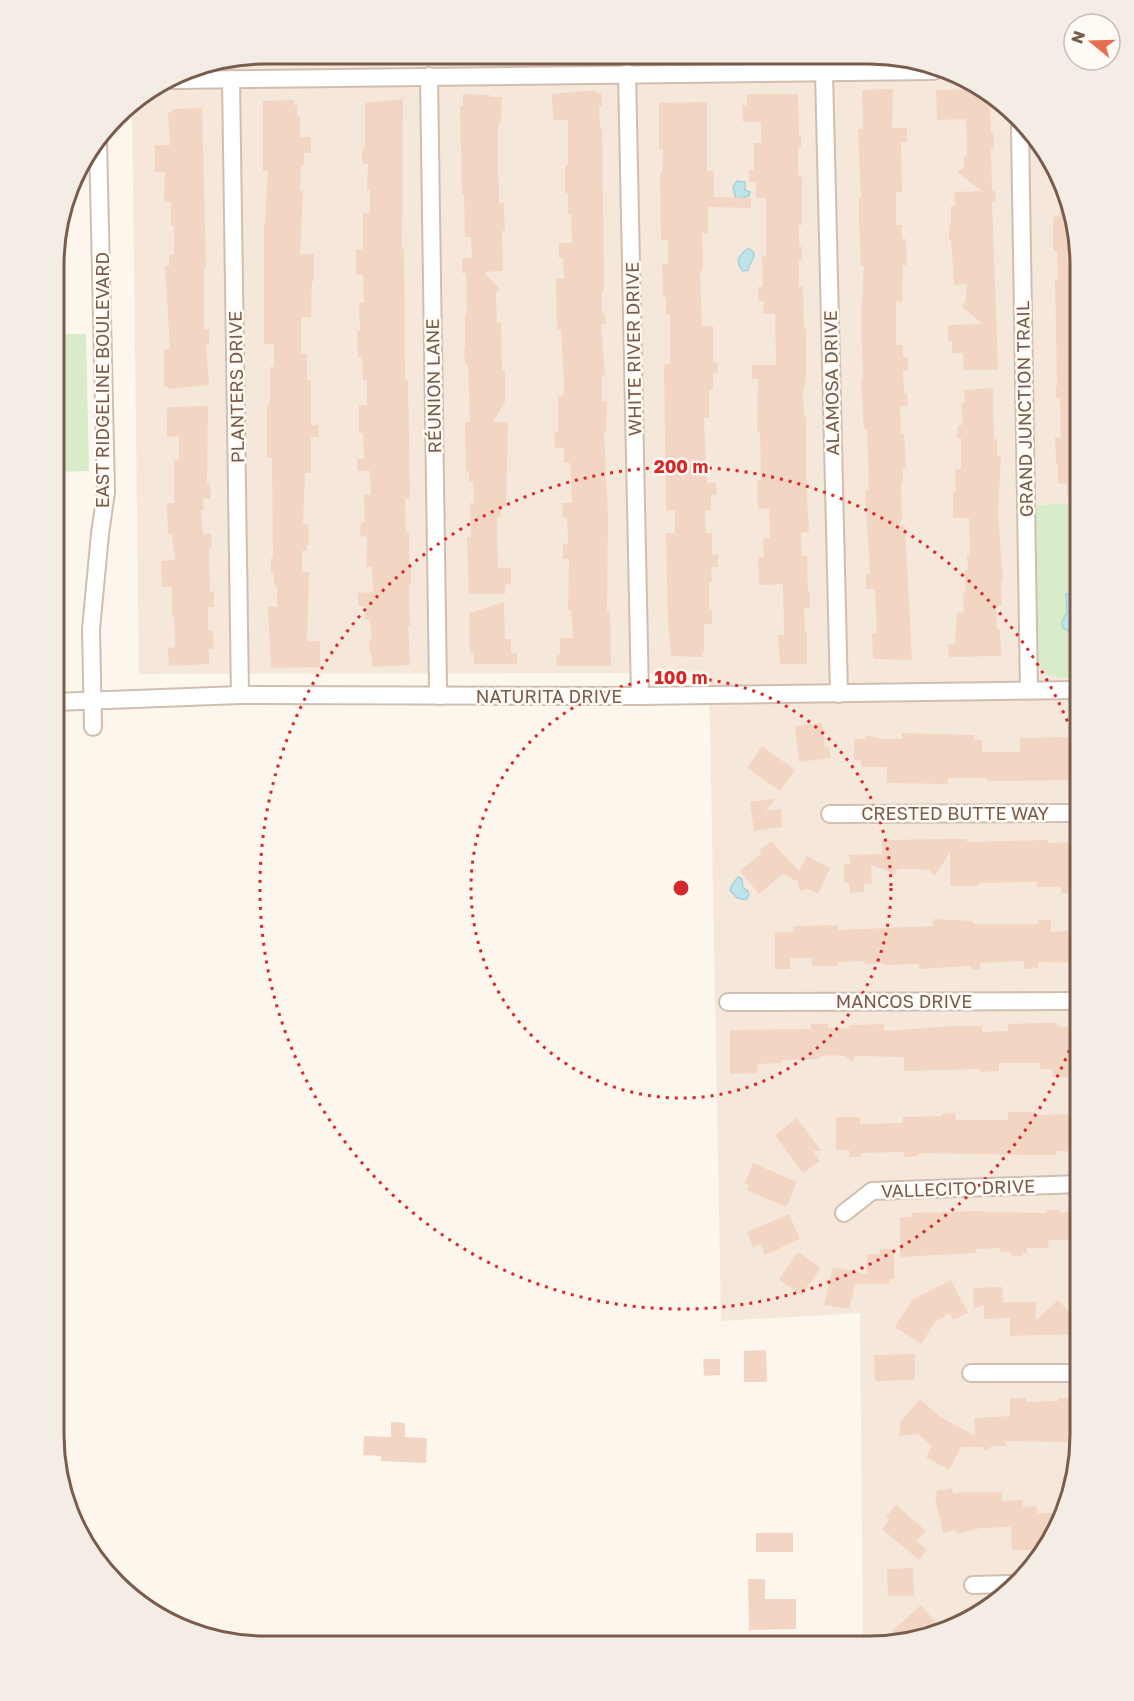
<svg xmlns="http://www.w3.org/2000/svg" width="1134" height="1701" viewBox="0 0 1134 1701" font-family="'Golos Text',sans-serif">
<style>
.residential{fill:#f5e8da}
.green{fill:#d8ecc9}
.water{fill:#bfe3e8;stroke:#a5d3da;stroke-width:1.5}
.building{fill:#f3d5c3}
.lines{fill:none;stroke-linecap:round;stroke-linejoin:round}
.minor-casing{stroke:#d1beb0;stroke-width:20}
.minor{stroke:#fff;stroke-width:16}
.ring{fill:none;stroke:#d62828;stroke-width:3;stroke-dasharray:3 6}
.labels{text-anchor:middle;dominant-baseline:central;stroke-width:5;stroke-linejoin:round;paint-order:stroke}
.street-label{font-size:18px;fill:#7a5c4d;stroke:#fffaf3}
.rim{fill:none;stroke:#7a5c4d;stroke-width:3}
.centre{fill:#d62828;stroke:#fffaf3;stroke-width:3}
.ring-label{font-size:18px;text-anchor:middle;font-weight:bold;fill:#d62828;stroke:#fffaf3;stroke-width:5;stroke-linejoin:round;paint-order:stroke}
</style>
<rect width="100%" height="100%" fill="#fdf6ec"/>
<path class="residential" d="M 266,54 L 896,56 L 997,98 L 1064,184 L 1080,266 L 1080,503 L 1035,505 L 1039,666 L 1055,678 L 1080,677 L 1080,1450 L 1069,1504 L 1036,1564 L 950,1631 L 863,1647 L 860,1313 L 721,1321 L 709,673 L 139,674 L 132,103 L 197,65 Z"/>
<g class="green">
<path d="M 56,334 L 86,334 L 89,471 L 55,472 Z"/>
<path d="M 1080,503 L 1080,677 C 1064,678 1049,681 1039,667 L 1035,505 Z"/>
</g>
<g class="water">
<path d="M 737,181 L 745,182 L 745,190 L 750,192 L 749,196 L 736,199 L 733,187 Z"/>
<path d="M 750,249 L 754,253 C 755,260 749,263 748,270 L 743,271 C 735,262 738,256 747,249 Z"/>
<path d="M 1080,592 L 1080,615 L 1075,629 L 1070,632 L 1063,628 L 1062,622 L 1067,612 L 1066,594 Z"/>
<path d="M 738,877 L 742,879 L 743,888 L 748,891 L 749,895 L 746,900 L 737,898 L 730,890 L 732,885 Z"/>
</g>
<g class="building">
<path d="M 893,89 L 892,128 L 907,128 L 907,142 L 901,142 L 902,192 L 896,192 L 896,225 L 902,225 L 902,239 L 906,239 L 907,265 L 903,265 L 902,302 L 896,301 L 896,345 L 903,345 L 903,357 L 908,357 L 908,371 L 903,371 L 904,393 L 907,393 L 908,406 L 900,406 L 901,434 L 904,434 L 906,468 L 903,468 L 903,482 L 901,482 L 902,518 L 899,526 L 905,526 L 912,660 L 873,659 L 872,633 L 877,633 L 875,589 L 866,589 L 866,574 L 870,574 L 865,490 L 869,490 L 867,429 L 864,429 L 861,381 L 863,381 L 861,320 L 864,266 L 861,266 L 859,219 L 859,198 L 861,198 L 858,129 L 863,129 L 862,90 Z"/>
<path d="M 977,89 L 993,96 L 993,103 L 990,105 L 991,133 L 994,133 L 994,149 L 991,149 L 992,191 L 995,191 L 996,202 L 992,202 L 998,370 L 964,370 L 963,353 L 952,353 L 952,341 L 948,341 L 948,325 L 983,324 L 961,306 L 966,300 L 966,284 L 954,285 L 951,240 L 949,240 L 949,225 L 951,225 L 951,206 L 955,206 L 954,192 L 982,191 L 957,172 L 964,167 L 964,156 L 967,155 L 966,119 L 937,120 L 936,90 Z"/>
<path d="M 596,90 L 596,93 L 602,93 L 602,106 L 599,106 L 600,129 L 602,129 L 604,278 L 604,291 L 602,291 L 602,313 L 605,313 L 606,324 L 601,324 L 605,375 L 602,375 L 602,401 L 607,401 L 606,431 L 604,431 L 608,517 L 607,611 L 610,611 L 611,666 L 556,666 L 557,655 L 560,655 L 560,638 L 573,638 L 571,610 L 568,610 L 569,559 L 563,559 L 563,544 L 568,544 L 567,518 L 563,518 L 562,503 L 572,503 L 570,463 L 564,463 L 564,448 L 555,448 L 554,432 L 558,432 L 558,396 L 563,396 L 564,385 L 561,330 L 557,330 L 556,279 L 564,279 L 563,258 L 559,258 L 559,243 L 572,243 L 571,214 L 568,214 L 568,193 L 565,193 L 565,165 L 568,165 L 568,120 L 553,120 L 552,94 Z"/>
<path d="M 463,94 L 490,95 L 490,97 L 502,97 L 501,123 L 498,123 L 498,179 L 499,179 L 499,203 L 504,203 L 504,209 L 505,231 L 502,231 L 503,271 L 484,272 L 500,289 L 496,293 L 497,323 L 501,323 L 502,370 L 505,370 L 505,402 L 493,422 L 508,422 L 506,506 L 500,507 L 501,517 L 497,517 L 498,568 L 511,568 L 511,584 L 505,585 L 505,594 L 469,594 L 467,537 L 471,537 L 470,503 L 474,503 L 473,482 L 469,482 L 469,471 L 466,471 L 465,422 L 470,422 L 468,364 L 465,365 L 464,349 L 465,349 L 465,314 L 467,314 L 466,273 L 462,273 L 462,258 L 472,258 L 471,237 L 465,237 L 464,194 L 462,194 L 460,106 L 463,106 Z"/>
<path d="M 747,94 L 798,94 L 799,136 L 801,136 L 801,147 L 798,147 L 798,169 L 799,177 L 802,177 L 802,225 L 799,225 L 799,246 L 802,247 L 802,260 L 799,260 L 799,287 L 803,286 L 804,329 L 806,329 L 806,378 L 803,393 L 804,417 L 806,417 L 806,479 L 809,532 L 801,533 L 802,556 L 807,556 L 808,592 L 810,592 L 810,608 L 804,608 L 805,632 L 807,632 L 807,664 L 780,664 L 778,635 L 784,635 L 783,584 L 759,585 L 758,557 L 764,557 L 763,539 L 770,538 L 769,508 L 758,509 L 757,481 L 761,480 L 760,431 L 757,432 L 758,379 L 752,379 L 752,365 L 776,365 L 775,314 L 763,314 L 764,301 L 758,301 L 758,287 L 763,287 L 762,256 L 766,256 L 766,198 L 756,198 L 756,182 L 749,182 L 749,170 L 754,170 L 754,143 L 761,143 L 761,122 L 743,122 L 742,105 L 747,105 Z"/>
<path d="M 403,99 L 402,249 L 404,249 L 405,380 L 408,380 L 410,499 L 405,499 L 406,532 L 409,532 L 409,565 L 411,565 L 411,585 L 409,585 L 410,626 L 408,626 L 410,665 L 372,667 L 372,654 L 370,654 L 369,641 L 372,641 L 370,620 L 365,620 L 365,606 L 358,606 L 358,593 L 373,592 L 372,567 L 366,567 L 367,537 L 360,536 L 361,522 L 365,522 L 364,495 L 371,495 L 370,471 L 357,471 L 357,459 L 364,459 L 363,433 L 359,433 L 359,405 L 367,405 L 367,380 L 363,380 L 362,357 L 358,358 L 357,331 L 360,331 L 359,303 L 364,303 L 363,275 L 356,275 L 356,249 L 363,249 L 363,213 L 370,213 L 370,190 L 367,190 L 368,164 L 364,164 L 362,160 L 362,149 L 365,149 L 365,103 Z"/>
<path d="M 294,100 L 294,105 L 297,105 L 297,116 L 300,116 L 300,137 L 311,137 L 311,153 L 304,153 L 304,165 L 301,165 L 300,191 L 303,190 L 300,254 L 314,254 L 314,281 L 312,281 L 311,317 L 301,317 L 301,354 L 307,354 L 307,380 L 311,380 L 311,426 L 318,424 L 319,437 L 311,437 L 311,473 L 305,473 L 303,524 L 308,524 L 309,545 L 307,545 L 307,551 L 302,551 L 302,572 L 309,572 L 307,641 L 320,641 L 320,667 L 271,668 L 268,607 L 277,607 L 277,585 L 274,585 L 274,573 L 271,573 L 271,558 L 273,558 L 272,458 L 267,458 L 267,405 L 270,405 L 270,367 L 274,367 L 274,344 L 264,344 L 264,224 L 265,224 L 268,171 L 263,171 L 263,101 Z"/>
<path d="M 707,102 L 707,171 L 714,171 L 714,197 L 751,198 L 751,208 L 708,207 L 708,233 L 702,233 L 703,268 L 700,274 L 702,326 L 713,326 L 713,362 L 717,362 L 718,373 L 713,373 L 713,389 L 709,390 L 709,418 L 704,418 L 707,483 L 716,483 L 717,495 L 711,495 L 711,510 L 705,510 L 706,533 L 712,533 L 712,555 L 718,554 L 718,567 L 711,567 L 712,582 L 709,582 L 709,609 L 712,609 L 712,624 L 704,624 L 704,652 L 702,652 L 702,657 L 671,656 L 668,624 L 666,533 L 675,533 L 675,510 L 666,511 L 664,364 L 670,364 L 670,314 L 666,314 L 666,297 L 663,297 L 662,264 L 668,264 L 668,240 L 661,240 L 660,173 L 662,173 L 663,149 L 659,149 L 659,103 Z"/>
<path d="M 202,108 L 206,268 L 204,268 L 204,329 L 209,329 L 209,344 L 206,345 L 209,385 L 168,389 L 167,386 L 164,386 L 164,349 L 170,349 L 165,266 L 169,266 L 169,255 L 174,254 L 174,226 L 171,226 L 171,203 L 164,201 L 165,172 L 155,172 L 155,145 L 170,145 L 168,112 L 172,112 L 172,109 Z"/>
<path d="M 1059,192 L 1065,192 L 1080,266 L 1080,495 L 1067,495 L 1067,484 L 1058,483 L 1058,464 L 1056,464 L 1055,437 L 1061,437 L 1060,398 L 1056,398 L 1056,386 L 1057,386 L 1055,279 L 1058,279 L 1057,251 L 1053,251 L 1053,217 L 1060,216 Z"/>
<path d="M 993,388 L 994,439 L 997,439 L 997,456 L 1001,456 L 998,514 L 1003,582 L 1001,582 L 1002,606 L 996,606 L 997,629 L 1000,629 L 1001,656 L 949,657 L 948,644 L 955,644 L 957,613 L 964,612 L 963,593 L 966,593 L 965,570 L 968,570 L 967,555 L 970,555 L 969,518 L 953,518 L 953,492 L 956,492 L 955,469 L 961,469 L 961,438 L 957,437 L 958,426 L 961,426 L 961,423 L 963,423 L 961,403 L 965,402 L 964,390 Z"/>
<path d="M 208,406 L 207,483 L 210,483 L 211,499 L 203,499 L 204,510 L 201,510 L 203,534 L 211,533 L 212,548 L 209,549 L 210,592 L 214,592 L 214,607 L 208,607 L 208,631 L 213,631 L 214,649 L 209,649 L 209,664 L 169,666 L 168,648 L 175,647 L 174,616 L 172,616 L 172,587 L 162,587 L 161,561 L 175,560 L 172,533 L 168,534 L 167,503 L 174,503 L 174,460 L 179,460 L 179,436 L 167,437 L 167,409 L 170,409 L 169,407 Z"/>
<path d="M 504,602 L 505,639 L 511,639 L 511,653 L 517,653 L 517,664 L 474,664 L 474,653 L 470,653 L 469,613 Z"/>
<path d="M 822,723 L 825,747 L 829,747 L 831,758 L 799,762 L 795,726 Z"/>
<path d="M 1069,730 L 1080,730 L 1080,780 L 987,781 L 987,778 L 948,778 L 948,784 L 887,783 L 887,767 L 861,767 L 861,760 L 854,760 L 854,739 L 865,739 L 866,735 L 882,739 L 902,739 L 901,733 L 974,735 L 974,740 L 982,740 L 982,752 L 1020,752 L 1020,738 L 1069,737 Z"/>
<path d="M 762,746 L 795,770 L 780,791 L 747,768 Z"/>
<path d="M 775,799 L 766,811 L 781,809 L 782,827 L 754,831 L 750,802 Z"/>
<path d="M 949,839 L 967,839 L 967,842 L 1048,840 L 1048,843 L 1080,842 L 1080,885 L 1076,886 L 1076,893 L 1061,893 L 1061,887 L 1037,887 L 1037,882 L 979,883 L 979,886 L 950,886 L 950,852 L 935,876 L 929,870 L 917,869 L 898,869 L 893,875 L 888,871 L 871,865 L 872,884 L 864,884 L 864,892 L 850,893 L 849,883 L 844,883 L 844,864 L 850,864 L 850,858 L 847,855 L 882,854 L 882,840 Z"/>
<path d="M 771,841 L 799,871 L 807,856 L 830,868 L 818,894 L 808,889 L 800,891 L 798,882 L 783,874 L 759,894 L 740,871 L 761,854 L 759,851 Z"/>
<path d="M 933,919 L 973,921 L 973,924 L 1038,924 L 1038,920 L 1051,920 L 1051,932 L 1080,930 L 1080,963 L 1038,962 L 1038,968 L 1024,969 L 1024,961 L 980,963 L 980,969 L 971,969 L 970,966 L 919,969 L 919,964 L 883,965 L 883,963 L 865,964 L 865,961 L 838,962 L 838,966 L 812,966 L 812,958 L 790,958 L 790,969 L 775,969 L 775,932 L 794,932 L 793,926 L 837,925 L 838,930 L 933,926 Z"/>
<path d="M 1040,1023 L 1057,1023 L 1057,1026 L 1080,1028 L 1080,1073 L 1069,1073 L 1069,1077 L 1052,1077 L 1052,1069 L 1040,1069 L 1040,1063 L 999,1063 L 999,1071 L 980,1072 L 980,1069 L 904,1071 L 904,1057 L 855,1056 L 852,1062 L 845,1056 L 829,1055 L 819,1057 L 819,1059 L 782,1060 L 782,1063 L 758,1064 L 757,1073 L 730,1074 L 730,1030 L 811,1029 L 811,1024 L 828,1024 L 828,1028 L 849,1029 L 850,1025 L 884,1024 L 884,1031 L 953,1026 L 982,1026 L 982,1032 L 1008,1031 L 1008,1024 Z"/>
<path d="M 1008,1112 L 1035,1112 L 1035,1115 L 1080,1114 L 1080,1152 L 1056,1151 L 1056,1155 L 1035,1155 L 918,1153 L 918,1156 L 904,1157 L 904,1152 L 861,1153 L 861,1157 L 849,1157 L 849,1150 L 836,1150 L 836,1117 L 860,1117 L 860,1124 L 903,1123 L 903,1117 L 942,1116 L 942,1114 L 955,1113 L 956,1120 L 1008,1120 Z"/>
<path d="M 797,1118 L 821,1151 L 813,1151 L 820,1161 L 803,1173 L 775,1135 Z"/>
<path d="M 753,1163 L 797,1182 L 786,1207 L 747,1190 L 749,1185 L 745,1183 Z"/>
<path d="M 1047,1210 L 1060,1210 L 1060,1213 L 1080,1211 L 1080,1240 L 1049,1240 L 1048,1248 L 1027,1248 L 1027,1253 L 1022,1253 L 1022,1256 L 1012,1256 L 1010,1252 L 1000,1252 L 1000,1248 L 976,1249 L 976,1253 L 900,1257 L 900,1217 L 912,1217 L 912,1213 L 983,1211 L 983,1212 L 1047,1213 Z"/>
<path d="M 789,1214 L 800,1239 L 765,1255 L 761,1244 L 753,1247 L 747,1232 Z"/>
<path d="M 880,1249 L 894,1249 L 894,1279 L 888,1279 L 890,1279 L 889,1284 L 855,1284 L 849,1309 L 824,1305 L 833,1267 L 867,1274 L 867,1254 L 880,1254 Z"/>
<path d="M 798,1252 L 821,1268 L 801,1295 L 779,1279 Z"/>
<path d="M 951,1280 L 968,1313 L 953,1320 L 950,1313 L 936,1321 L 921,1344 L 895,1327 L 912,1300 Z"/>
<path d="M 1002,1287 L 1003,1302 L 1036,1302 L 1036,1320 L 1058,1300 L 1080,1323 L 1080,1334 L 1010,1336 L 1010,1318 L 984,1319 L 984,1305 L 974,1309 L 973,1288 Z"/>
<path d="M 766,1350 L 767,1382 L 744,1382 L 744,1351 Z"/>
<path d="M 915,1354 L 915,1380 L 875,1381 L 874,1355 Z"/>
<path d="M 703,1359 L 720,1359 L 720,1375 L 704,1376 Z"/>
<path d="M 1010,1398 L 1026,1398 L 1026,1402 L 1058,1401 L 1058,1398 L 1080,1398 L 1080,1413 L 1069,1412 L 1070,1442 L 1005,1441 L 1006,1446 L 992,1446 L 986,1451 L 982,1447 L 961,1447 L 949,1470 L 926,1457 L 932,1446 L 918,1434 L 899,1436 L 901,1421 L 920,1399 L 939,1416 L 975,1436 L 974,1418 L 1010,1416 Z"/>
<path d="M 391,1422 L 405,1423 L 405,1437 L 427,1438 L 426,1463 L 381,1461 L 381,1456 L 363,1455 L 364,1436 L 391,1437 Z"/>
<path d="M 952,1488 L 953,1494 L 961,1492 L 1002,1492 L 1002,1501 L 1023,1500 L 1023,1507 L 1037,1506 L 1037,1513 L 1064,1513 L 1047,1545 L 1038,1545 L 1038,1550 L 1012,1550 L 1011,1527 L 981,1528 L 957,1534 L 956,1530 L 943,1533 L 935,1497 L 937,1496 L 936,1491 Z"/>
<path d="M 896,1505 L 926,1531 L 920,1538 L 915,1540 L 927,1550 L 919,1560 L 882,1529 L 889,1520 L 886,1517 Z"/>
<rect x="756" y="1533" width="37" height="19"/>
<path d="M 913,1568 L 914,1596 L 888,1596 L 887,1569 Z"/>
<path d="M 748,1579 L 765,1579 L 765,1599 L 796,1599 L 796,1629 L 749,1630 Z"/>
<path d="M 921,1605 L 936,1623 L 921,1637 L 900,1641 L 892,1631 Z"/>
</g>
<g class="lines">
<g class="minor-casing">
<g id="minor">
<path d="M 824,72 L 839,694"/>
<path d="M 627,73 L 640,696"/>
<path d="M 429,76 L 438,687 L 440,696"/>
<path d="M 231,79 L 240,695"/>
<path d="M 172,80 L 934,71"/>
<path d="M 1020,127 L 1029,690"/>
<path d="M 55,702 L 240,695 L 640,696 L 1080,690"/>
<path d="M 93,727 L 91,629 L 100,534 L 106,492 L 98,141"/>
<path d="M 830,814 L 1080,813"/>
<path d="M 728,1002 L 1080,1001"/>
<path d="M 844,1213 L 872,1191 L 1080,1184"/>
<path d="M 971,1373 L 1080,1373"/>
<path d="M 973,1585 L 1010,1584"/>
</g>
</g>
<use href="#minor" class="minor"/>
</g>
<g class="ring">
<circle cx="681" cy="888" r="210"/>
<path d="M1079 1025A421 421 0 1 1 1079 751"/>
</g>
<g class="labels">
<g class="street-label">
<text transform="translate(633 349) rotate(-91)">WHITE RIVER DRIVE</text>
<text transform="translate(102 380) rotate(-90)">EAST RIDGELINE BOULEVARD</text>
<text transform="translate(831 383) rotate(-91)">ALAMOSA DRIVE</text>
<text transform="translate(433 386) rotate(-91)">RÉUNION LANE</text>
<text transform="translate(236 387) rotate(-91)">PLANTERS DRIVE</text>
<text transform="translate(1024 409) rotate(-91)">GRAND JUNCTION TRAIL</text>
<text x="549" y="696">NATURITA DRIVE</text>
<text x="955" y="813">CRESTED BUTTE WAY</text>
<text x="904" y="1001">MANCOS DRIVE</text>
<text transform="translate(958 1188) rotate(-2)">VALLECITO DRIVE</text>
</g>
</g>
<path d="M0 0H1134V1701H0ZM265 64H869A201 201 0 0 1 1070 265V1435A201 201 0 0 1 869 1636H265A201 201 0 0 1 64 1435V265A201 201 0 0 1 265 64Z" fill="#f4ede6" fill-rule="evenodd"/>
<path class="rim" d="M265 64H869A201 201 0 0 1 1070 265V1435A201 201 0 0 1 869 1636H265A201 201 0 0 1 64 1435V265A201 201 0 0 1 265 64Z"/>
<circle cx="681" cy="888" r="9" class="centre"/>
<g class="ring-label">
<text x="681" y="473">200 m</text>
<text x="681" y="684">100 m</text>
</g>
<g transform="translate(1092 42) rotate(289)"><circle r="28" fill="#fffaf3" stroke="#cabbb1" stroke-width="1.5"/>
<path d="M0-4.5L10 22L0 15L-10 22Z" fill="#e76f51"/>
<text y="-9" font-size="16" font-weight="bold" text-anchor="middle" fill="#7a5c4d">N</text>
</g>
</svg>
